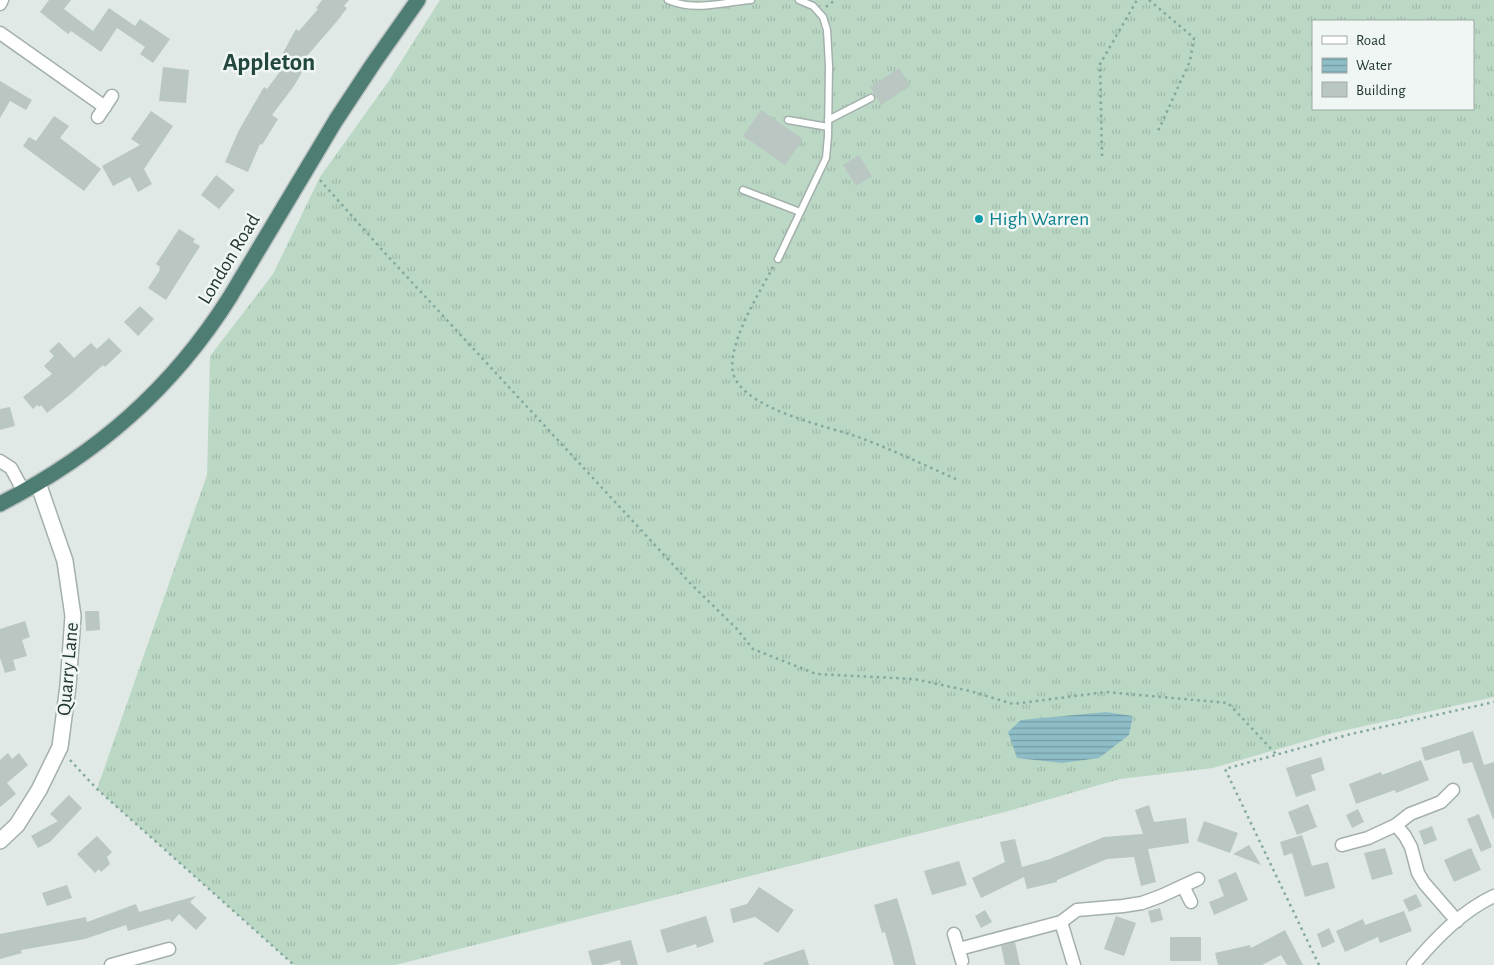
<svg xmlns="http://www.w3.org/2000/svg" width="1494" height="965" viewBox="0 0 1494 965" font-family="'Alegreya Sans',sans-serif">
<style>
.grass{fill:url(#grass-tufts);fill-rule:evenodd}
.water{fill:url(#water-rules)}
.building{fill:#b9c6c2}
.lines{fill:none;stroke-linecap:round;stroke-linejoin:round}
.service-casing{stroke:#a4b0ad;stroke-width:9}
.minor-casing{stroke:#a4b0ad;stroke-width:15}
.tertiary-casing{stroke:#a4b0ad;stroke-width:18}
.trunk-casing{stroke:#bdc3c2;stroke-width:18}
.path{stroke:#84a99f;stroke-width:2.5;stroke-dasharray:2.5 4;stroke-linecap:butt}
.service{stroke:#fff;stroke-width:6}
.minor{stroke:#fff;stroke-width:12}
.tertiary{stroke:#fff;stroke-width:15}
.trunk{stroke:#4e7d74;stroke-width:15}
.culture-dot{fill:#0f9aa8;stroke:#f0f6f3;stroke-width:2}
.labels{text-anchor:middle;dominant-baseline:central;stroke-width:5;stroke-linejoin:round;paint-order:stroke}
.culture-label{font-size:20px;fill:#0d838f;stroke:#f0f6f3;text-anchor:start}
.street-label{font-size:20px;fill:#233833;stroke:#f0f6f3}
.district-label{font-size:25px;font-weight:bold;fill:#21473f;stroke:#f0f6f3}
</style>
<defs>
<pattern id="grass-tufts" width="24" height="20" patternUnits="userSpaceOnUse" patternTransform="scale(1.25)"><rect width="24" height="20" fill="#bbd8c4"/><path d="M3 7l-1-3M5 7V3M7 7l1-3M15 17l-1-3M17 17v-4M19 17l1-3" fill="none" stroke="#a0baa9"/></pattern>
<pattern id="water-rules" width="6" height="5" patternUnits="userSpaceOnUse" patternTransform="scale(1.25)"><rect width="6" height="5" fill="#8ebdc8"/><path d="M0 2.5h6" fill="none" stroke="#749ba3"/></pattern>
</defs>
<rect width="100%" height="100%" fill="#e0e9e6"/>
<path class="grass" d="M 440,0 L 1494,0 L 1494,697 L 1333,733 L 1213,768 L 1120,779 L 1005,812 L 395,965 L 294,965 L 97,789 L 207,475 L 210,356 L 273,274 L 320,177 L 388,82 ZM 1313,21 L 1473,21 L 1473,109 L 1313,109 Z"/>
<path class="water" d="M 1106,712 L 1133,716 L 1129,735 L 1099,758 L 1062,763 L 1017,758 L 1008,732 L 1021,720 Z"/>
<g class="building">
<path d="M 49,0 L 71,0 L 64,9 L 93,31 L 109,8 L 135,26 L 140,19 L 170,39 L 153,63 L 140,54 L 145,47 L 117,28 L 101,52 L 71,31 L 68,34 L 40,12 Z"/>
<path d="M 322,0 L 349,0 L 344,6 L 347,8 L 338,20 L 307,56 L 310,58 L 294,86 L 272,115 L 278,119 L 262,145 L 260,144 L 248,172 L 225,162 L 239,130 L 250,111 L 264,87 L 267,89 L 284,66 L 278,62 L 296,29 L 299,31 L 318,9 L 316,8 Z"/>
<path d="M 163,67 L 189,70 L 186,103 L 159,101 Z"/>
<path d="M 899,68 L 910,86 L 881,105 L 870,87 Z"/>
<path d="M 0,81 L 32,100 L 26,110 L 10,101 L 0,118 Z"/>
<path d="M 761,110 L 803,139 L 785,165 L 743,136 Z"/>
<path d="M 151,111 L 173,126 L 144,169 L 152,184 L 138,192 L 130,177 L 113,186 L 102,166 L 140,145 L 131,139 Z"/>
<path d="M 54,116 L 69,126 L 60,138 L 101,169 L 84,191 L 23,146 L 29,137 L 36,141 Z"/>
<path d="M 859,155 L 872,176 L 856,186 L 843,165 Z"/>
<path d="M 216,175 L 235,190 L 219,209 L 201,195 Z"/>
<path d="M 179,229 L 195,239 L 193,242 L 200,246 L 166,300 L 148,288 L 160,270 L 159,269 L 160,267 L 156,264 Z"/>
<path d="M 140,306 L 154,319 L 138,336 L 124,322 Z"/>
<path d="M 109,338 L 122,351 L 105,367 L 103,365 L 71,394 L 47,413 L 41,405 L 39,407 L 37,405 L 33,409 L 23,397 L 52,374 L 44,366 L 54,356 L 49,351 L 59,342 L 74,358 L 91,343 L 97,349 Z"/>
<path d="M 10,407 L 15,426 L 0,430 L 0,409 Z"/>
<path d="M 85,611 L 99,611 L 100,630 L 86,631 Z"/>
<path d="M 25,621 L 30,637 L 22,640 L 27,656 L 13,660 L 16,670 L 5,673 L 0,658 L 0,629 Z"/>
<path d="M 1473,731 L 1484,765 L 1494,762 L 1494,819 L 1493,819 L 1472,762 L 1463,764 L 1459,750 L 1425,761 L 1421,748 Z"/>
<path d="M 8,753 L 12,759 L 19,753 L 28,765 L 7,783 L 16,794 L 0,807 L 0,760 Z"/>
<path d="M 1321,757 L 1325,770 L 1311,775 L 1316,790 L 1296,797 L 1286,768 Z"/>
<path d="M 1421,760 L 1429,780 L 1396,793 L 1395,790 L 1356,804 L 1349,784 L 1381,772 L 1382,775 Z"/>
<path d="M 69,795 L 82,808 L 50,842 L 38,848 L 31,836 L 58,821 L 50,814 Z"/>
<path d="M 1308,804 L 1317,827 L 1297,835 L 1288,812 Z"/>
<path d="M 1149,805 L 1154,822 L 1186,818 L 1189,843 L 1148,849 L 1156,882 L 1141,886 L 1134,857 L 1107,859 L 1057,880 L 1057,882 L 1027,889 L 1024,877 L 981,898 L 972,878 L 1005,862 L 1000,842 L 1015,839 L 1022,867 L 1050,859 L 1104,837 L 1143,834 L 1135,810 Z"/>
<path d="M 1358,809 L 1364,822 L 1352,828 L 1346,815 Z"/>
<path d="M 1479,814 L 1492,847 L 1481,852 L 1467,819 Z"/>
<path d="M 1204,821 L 1238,833 L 1230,853 L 1197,841 Z"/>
<path d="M 1432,826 L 1437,840 L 1424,845 L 1419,831 Z"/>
<path d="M 1302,835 L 1312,866 L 1328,862 L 1335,888 L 1305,897 L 1292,853 L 1284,856 L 1280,842 Z"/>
<path d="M 97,836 L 112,852 L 107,857 L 110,864 L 101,872 L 99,869 L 95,873 L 77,854 Z"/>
<path d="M 1249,845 L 1261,865 L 1233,854 Z"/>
<path d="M 1385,848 L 1393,874 L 1372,880 L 1364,853 Z"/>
<path d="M 1471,848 L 1481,870 L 1454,882 L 1444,860 Z"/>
<path d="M 959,861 L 967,885 L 932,895 L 924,871 Z"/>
<path d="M 1236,872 L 1248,900 L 1214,915 L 1209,902 L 1224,896 L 1218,880 Z"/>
<path d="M 67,885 L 72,898 L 47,906 L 42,893 Z"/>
<path d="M 759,887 L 794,910 L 778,933 L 755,917 L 733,923 L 730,909 L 747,904 Z"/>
<path d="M 1416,894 L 1422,906 L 1409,912 L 1403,900 Z"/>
<path d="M 196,896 L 190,902 L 207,918 L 196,930 L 179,914 L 172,922 L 169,919 L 128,931 L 126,925 L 85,939 L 21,950 L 22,953 L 0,959 L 0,934 L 86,917 L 87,922 L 136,904 L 139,912 Z"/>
<path d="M 897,898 L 910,941 L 916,965 L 894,965 L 885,932 L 882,933 L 874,905 Z"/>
<path d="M 1160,908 L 1163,920 L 1151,923 L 1148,911 Z"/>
<path d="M 985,910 L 992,922 L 981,928 L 975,916 Z"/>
<path d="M 1404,911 L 1412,931 L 1380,943 L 1378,937 L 1345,952 L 1336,931 L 1363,919 L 1365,925 Z"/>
<path d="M 706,916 L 714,942 L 697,948 L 696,944 L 667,953 L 660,930 Z"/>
<path d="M 1116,916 L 1136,923 L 1124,956 L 1104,949 Z"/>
<path d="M 1329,928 L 1335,942 L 1322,948 L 1317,934 Z"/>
<path d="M 1285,930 L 1303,965 L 1287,965 L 1281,955 L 1262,965 L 1218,965 L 1215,953 L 1250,945 L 1251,948 Z"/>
<rect x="1170" y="937" width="31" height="24"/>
<path d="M 631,940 L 638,965 L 621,965 L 620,960 L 602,965 L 592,965 L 588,951 Z"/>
<path d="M 1015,942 L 1020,965 L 1005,965 L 1001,946 Z"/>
<path d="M 804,949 L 809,965 L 764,965 L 763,963 Z"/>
</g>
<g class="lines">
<g class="service-casing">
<g id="service">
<path d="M 668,0 C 695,12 723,2 751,0"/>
<path d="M 788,120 L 828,127"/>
<path d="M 828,120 L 871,98"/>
<path d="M 743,190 L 800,212"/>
<path d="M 778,259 L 826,158 L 828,136 L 829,66 L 827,30 L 823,17 L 813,6 L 799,0"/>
</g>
</g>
<g class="minor-casing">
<g id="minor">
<path d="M 0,4 L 2,0"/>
<path d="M 0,33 L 105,107"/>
<path d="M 98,117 L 112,96"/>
<path d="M 0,461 L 11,468 L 24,492"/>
<path d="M 1396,825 L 1410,814 L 1441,802 L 1453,790"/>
<path d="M 1342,845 L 1368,838 L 1396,825 L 1405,836 L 1411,847 L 1418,873 L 1424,883 L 1457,921"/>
<path d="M 1183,886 L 1191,902"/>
<path d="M 1061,922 L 1074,965"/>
<path d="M 954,934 L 962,961"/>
<path d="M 959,949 L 1061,922 L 1077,910 L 1123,906 L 1142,903 L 1161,896 L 1198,879"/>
<path d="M 111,965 L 169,949"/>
<path d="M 1413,965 C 1436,938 1462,911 1494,896"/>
</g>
</g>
<g class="tertiary-casing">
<path id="tertiary" d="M 0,841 L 17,825 L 39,790 L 60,747 L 68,686 L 73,616 L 65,561 L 38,483"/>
</g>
<g class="trunk-casing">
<path id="trunk" d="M 0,504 C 97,454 172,389 230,297 L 336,120 L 373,64 L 418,0"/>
</g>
<g class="path">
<path d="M 1149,0 L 1194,38 L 1190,61 L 1158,131"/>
<path d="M 826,7 L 835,0"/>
<path d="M 1102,156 L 1100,64 L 1137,0"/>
<path d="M 320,180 L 384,252 L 690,583 L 736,628 L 753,649 L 816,674 L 914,679 L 970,691 L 1013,704 L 1106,692 L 1228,703 L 1276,754"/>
<path d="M 773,267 C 760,292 724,348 734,376 C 747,410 827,426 858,437 C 891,449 924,465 956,479"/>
<path d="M 70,760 L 97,789 L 294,965"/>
<path d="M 1319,965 L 1225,769 L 1351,734 L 1494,702"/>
</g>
<use href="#service" class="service"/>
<use href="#minor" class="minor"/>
<use href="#tertiary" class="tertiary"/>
<use href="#trunk" class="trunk"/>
</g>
<circle class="culture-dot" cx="979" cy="219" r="5"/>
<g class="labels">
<g class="culture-label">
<text x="989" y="219">High Warren</text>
</g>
<g class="street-label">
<text transform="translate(229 259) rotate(-59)">London Road</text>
<text transform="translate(68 669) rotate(-85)">Quarry Lane</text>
</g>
<g class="district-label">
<text x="269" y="62">Appleton</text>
</g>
</g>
<rect x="1312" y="20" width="162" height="90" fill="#f0f6f3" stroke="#9eaaa6"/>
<rect x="1322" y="36" width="25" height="8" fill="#ffffff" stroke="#9eaaa6"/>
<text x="1356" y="45" font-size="15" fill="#233833">Road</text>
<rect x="1322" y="58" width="25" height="15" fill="url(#water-rules)" stroke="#9eaaa6"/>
<text x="1356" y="70" font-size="15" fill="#233833">Water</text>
<rect x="1322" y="82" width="25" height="15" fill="#b9c6c2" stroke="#9eaaa6"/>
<text x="1356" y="95" font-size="15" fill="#233833">Building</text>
</svg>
